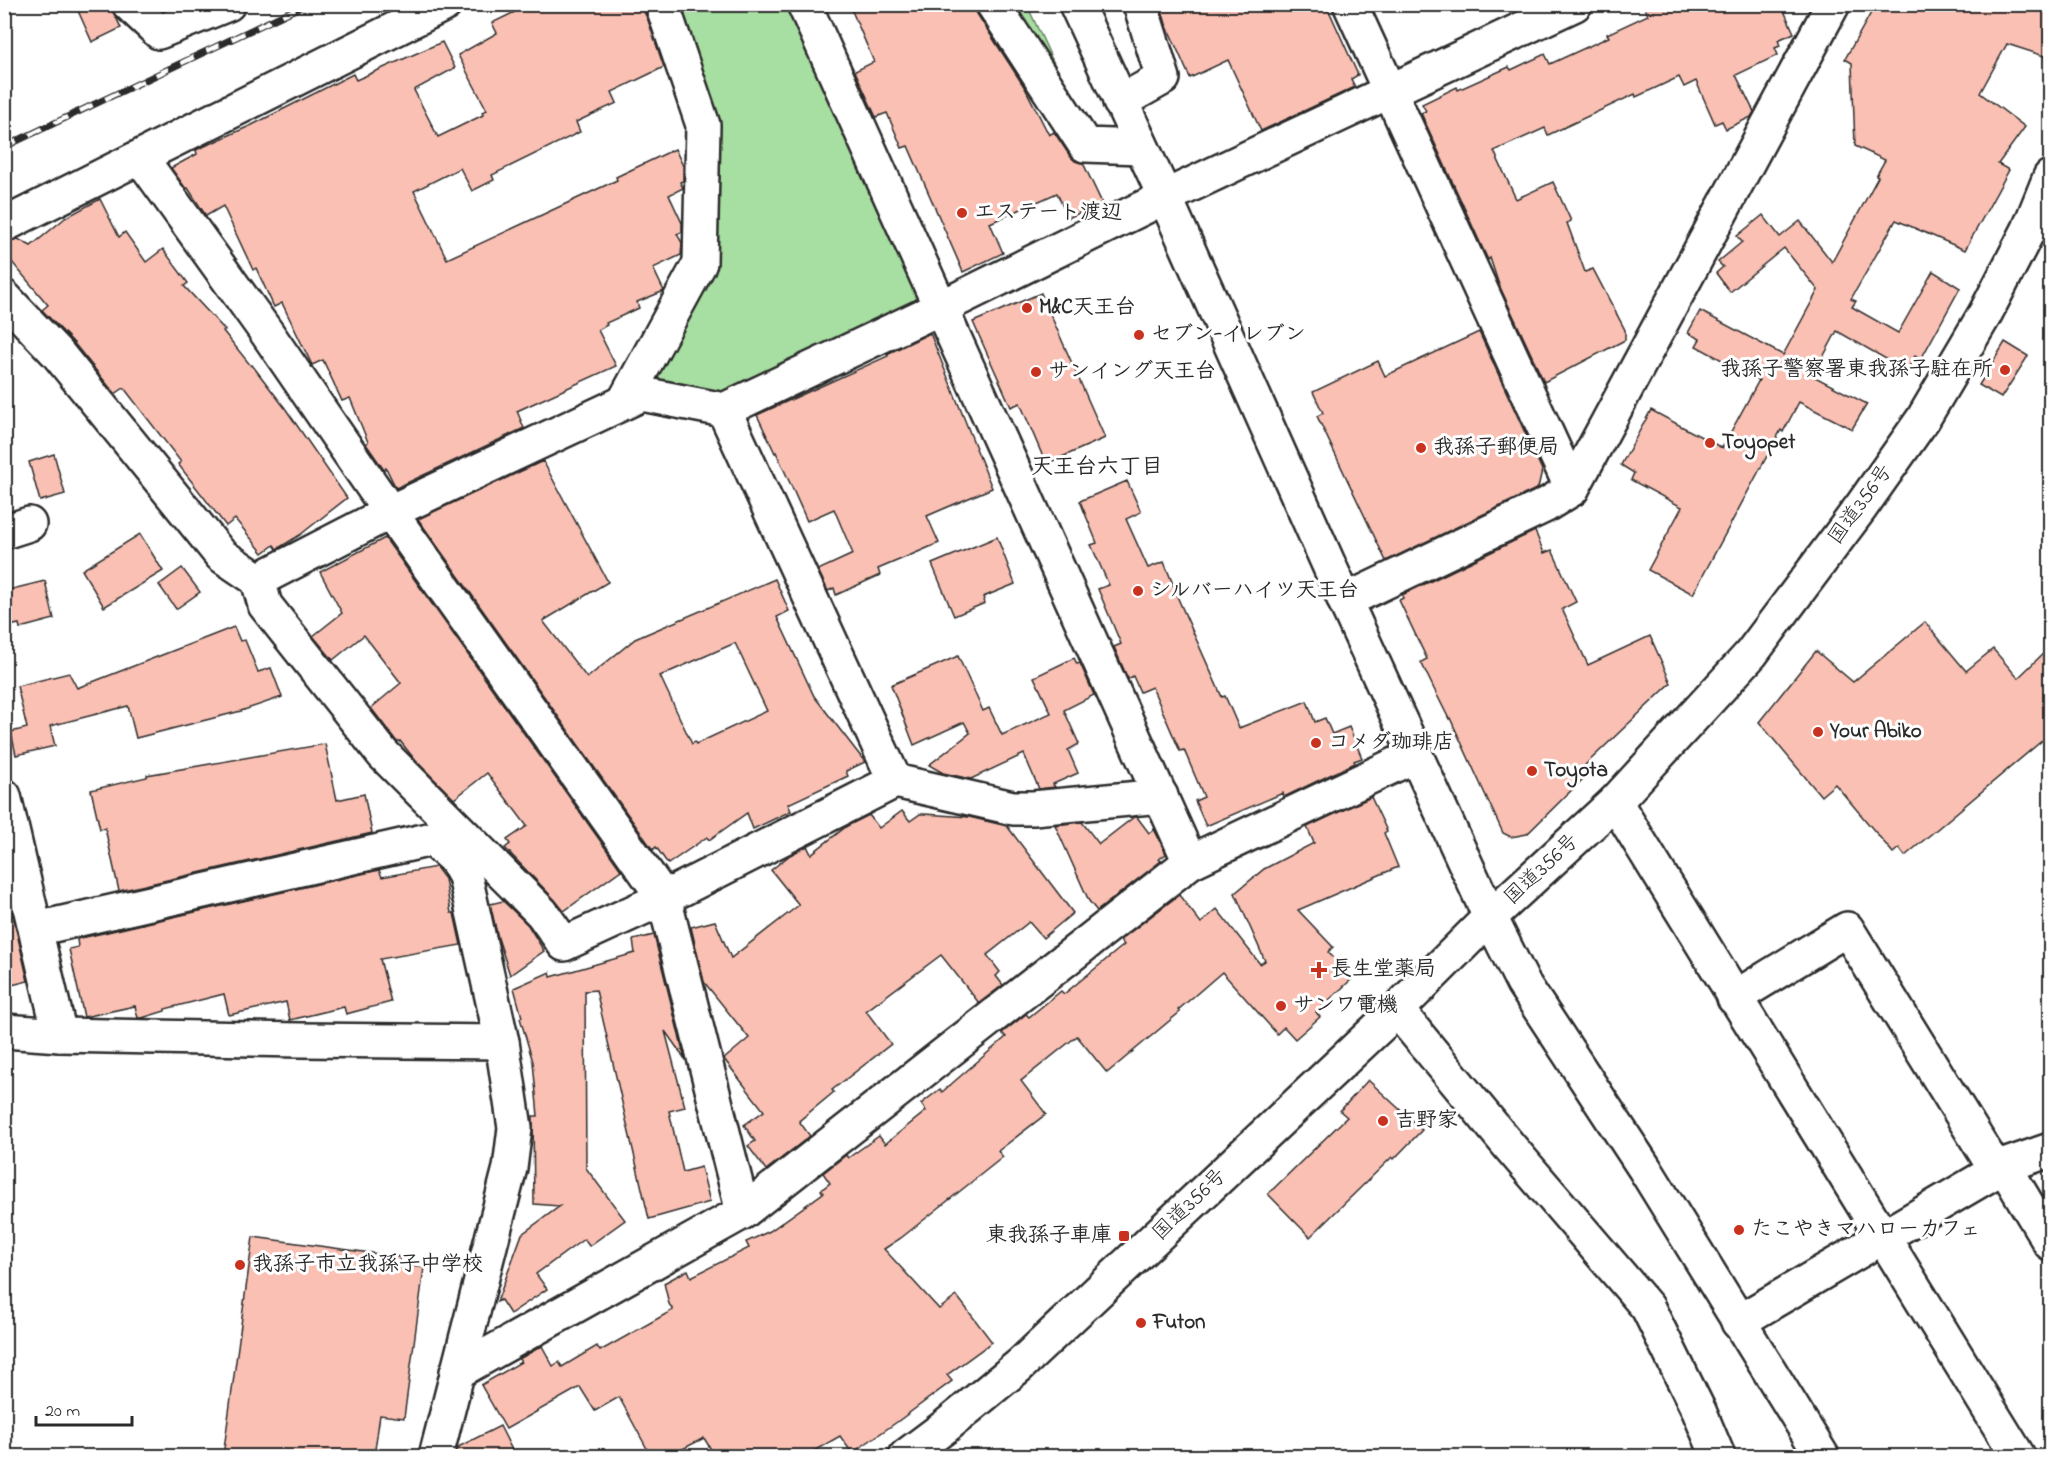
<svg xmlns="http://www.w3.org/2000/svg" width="2055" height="1461" viewBox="0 0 2055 1461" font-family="'Indie Flower','Klee One',sans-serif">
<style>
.green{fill:#a7dea1;stroke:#698466;stroke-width:1.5}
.building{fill:#fac0b3;stroke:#2b2b2b;stroke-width:1.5;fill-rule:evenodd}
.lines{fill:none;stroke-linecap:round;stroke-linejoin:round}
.street-casing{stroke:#2b2b2b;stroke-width:38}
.secondary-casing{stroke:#2b2b2b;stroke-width:38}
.highway-casing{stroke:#2b2b2b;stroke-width:38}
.street{stroke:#fff;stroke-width:33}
.secondary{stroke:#fff;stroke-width:33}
.highway{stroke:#fff;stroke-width:33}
.rail-casing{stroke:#2b2b2b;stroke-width:7}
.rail{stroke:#fff;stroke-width:4.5;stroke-dasharray:14;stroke-linecap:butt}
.poi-dot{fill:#c8321e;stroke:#fff;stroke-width:2}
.labels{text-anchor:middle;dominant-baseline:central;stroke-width:6;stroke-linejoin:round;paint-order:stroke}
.poi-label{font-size:21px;font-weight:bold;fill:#2b2b2b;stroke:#fff;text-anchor:start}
.street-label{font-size:21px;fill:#2b2b2b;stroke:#fff}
.neighbourhood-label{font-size:22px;font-weight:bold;fill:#2b2b2b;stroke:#fff}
</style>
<rect width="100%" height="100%" fill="#fff"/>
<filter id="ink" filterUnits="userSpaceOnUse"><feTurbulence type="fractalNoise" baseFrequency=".0167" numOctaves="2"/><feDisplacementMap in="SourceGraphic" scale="12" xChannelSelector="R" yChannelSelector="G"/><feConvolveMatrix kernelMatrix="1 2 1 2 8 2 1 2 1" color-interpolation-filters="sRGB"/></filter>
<g filter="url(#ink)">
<g class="green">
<path d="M 670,5 L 797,5 L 929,302 L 726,400 L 646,383 L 709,264 Z"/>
<path d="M 1005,5 L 1027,5 L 1086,133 Z"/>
</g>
<g class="building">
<path d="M 75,4 L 110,4 L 121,28 L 92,42 Z"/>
<path d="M 531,4 L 640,4 L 648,20 L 664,67 L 612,92 L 617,103 L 576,122 L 580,132 L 492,175 L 494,180 L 472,191 L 460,168 L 414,191 L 447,259 L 617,180 L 616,177 L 675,149 L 683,166 L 683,181 L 680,182 L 683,188 L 669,195 L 682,223 L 682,232 L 677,234 L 682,243 L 681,255 L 653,268 L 664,291 L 637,302 L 639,308 L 606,323 L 607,325 L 598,330 L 616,366 L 517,411 L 524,428 L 396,488 L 386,468 L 384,470 L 366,444 L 368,442 L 350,398 L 342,401 L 323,360 L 312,365 L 282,303 L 274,307 L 256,268 L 253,270 L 223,206 L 206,216 L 188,188 L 186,189 L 171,168 L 197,154 L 196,150 L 252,125 L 353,74 L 356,80 L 442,42 L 455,68 L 414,90 L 438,137 L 483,115 L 482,112 L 487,110 L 458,55 L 497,33 L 492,23 Z"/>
<path d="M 849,4 L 974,4 L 977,14 L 1025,88 L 1049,135 L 1054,132 L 1070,156 L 1075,161 L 1083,163 L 1102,203 L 1068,218 L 1057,193 L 990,223 L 1003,253 L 963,272 L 908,146 L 902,148 L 887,113 L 876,117 L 855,71 L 874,62 Z"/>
<path d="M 1160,4 L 1326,4 L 1358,75 L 1351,79 L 1355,87 L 1261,131 L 1228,60 L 1190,78 L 1166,24 Z"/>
<path d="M 1643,4 L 1781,4 L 1794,33 L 1778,40 L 1780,46 L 1775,48 L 1778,55 L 1736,75 L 1754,112 L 1751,117 L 1726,129 L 1722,121 L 1715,124 L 1696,81 L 1684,87 L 1679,77 L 1636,97 L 1635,94 L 1548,135 L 1545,128 L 1494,151 L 1516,199 L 1553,182 L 1571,221 L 1567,223 L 1585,272 L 1593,269 L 1625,330 L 1625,340 L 1544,382 L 1499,285 L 1490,258 L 1488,260 L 1421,113 L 1426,111 L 1422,104 L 1457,87 L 1458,90 L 1509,67 L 1511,70 L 1545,54 L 1550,64 L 1609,37 L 1607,34 L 1648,15 Z"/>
<path d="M 1876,4 L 2050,4 L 2050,58 L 2007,44 L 1980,93 L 2025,127 L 1998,164 L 2009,170 L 1965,250 L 1896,220 L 1851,299 L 1856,301 L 1852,307 L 1898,333 L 1933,271 L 1960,288 L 1921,359 L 1915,356 L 1907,371 L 1837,331 L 1813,376 L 1867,404 L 1852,429 L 1799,402 L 1783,432 L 1781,430 L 1693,594 L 1648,570 L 1682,507 L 1631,480 L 1634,473 L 1621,465 L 1651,410 L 1722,448 L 1759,380 L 1696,346 L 1700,339 L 1688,333 L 1700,311 L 1783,355 L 1818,290 L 1784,248 L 1730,292 L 1716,273 L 1723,267 L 1718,262 L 1742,242 L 1737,236 L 1763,215 L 1780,237 L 1800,221 L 1832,262 L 1878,177 L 1876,176 L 1885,160 L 1855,146 L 1852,63 L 1845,59 Z"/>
<path d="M 100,199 L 119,237 L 125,232 L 146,262 L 163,249 L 188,283 L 184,286 L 225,330 L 223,331 L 251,366 L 252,365 L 285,408 L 347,498 L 300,535 L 277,549 L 274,545 L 263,553 L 235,519 L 226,526 L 178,464 L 181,462 L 124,388 L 115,394 L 73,342 L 42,310 L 48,305 L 11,261 L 6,243 L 18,239 L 31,246 L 65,218 Z"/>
<path d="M 1041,293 L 1105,438 L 1046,464 L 1020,403 L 1011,407 L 973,322 Z"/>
<path d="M 1479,332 L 1542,470 L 1538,488 L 1386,561 L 1317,416 L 1323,413 L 1313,392 L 1378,361 L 1385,376 Z"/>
<path d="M 930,333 L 992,488 L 927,516 L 939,543 L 878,569 L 880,575 L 836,595 L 834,588 L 828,591 L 818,570 L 853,554 L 834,509 L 807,521 L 776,452 L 775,453 L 757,415 L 888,356 L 887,354 Z"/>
<path d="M 2005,342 L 2028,356 L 2001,398 L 1979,385 Z"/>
<path d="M 54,454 L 65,494 L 40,501 L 29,462 Z"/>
<path d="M 543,461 L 608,582 L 543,621 L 587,678 L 635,639 L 775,579 L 789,611 L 777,617 L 814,696 L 865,762 L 846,771 L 848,776 L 788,804 L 791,811 L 753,829 L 747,813 L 709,840 L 707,837 L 668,864 L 656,847 L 653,850 L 418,519 ZM 735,643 L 767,711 L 696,744 L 695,742 L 692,744 L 660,676 Z"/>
<path d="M 1127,481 L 1141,512 L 1126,519 L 1148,568 L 1164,562 L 1177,594 L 1176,594 L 1222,697 L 1225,696 L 1239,728 L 1307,701 L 1315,722 L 1325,718 L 1332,734 L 1349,727 L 1362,758 L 1354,761 L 1355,763 L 1284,797 L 1283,793 L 1206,826 L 1195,801 L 1204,797 L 1184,750 L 1180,751 L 1152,687 L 1140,692 L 1133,676 L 1128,679 L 1114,647 L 1121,644 L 1098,589 L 1109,585 L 1091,545 L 1097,543 L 1080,501 Z"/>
<path d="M 1535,531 L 1544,553 L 1552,550 L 1576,602 L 1562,609 L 1588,665 L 1650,636 L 1671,683 L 1583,767 L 1589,773 L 1527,834 L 1511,837 L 1503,833 L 1450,718 L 1449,719 L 1434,689 L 1421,662 L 1427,659 L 1399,600 L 1403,598 L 1402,595 Z"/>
<path d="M 140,534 L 163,571 L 104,607 L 82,570 Z"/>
<path d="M 997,537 L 1015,584 L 983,597 L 985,603 L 954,616 L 932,564 Z"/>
<path d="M 385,538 L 621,870 L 564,911 L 555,900 L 505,848 L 510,844 L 507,840 L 527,826 L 487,773 L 454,799 L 416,761 L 400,741 L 397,742 L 371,708 L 401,683 L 364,635 L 333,660 L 313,636 L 342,613 L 320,572 Z"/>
<path d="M 182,568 L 200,592 L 176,609 L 159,585 Z"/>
<path d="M 45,581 L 54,619 L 20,628 L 19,624 L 4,627 L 4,591 Z"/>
<path d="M 1925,622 L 1966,671 L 1993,649 L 2018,678 L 2050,647 L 2050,734 L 1905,856 L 1899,848 L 1893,853 L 1835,784 L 1821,796 L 1759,722 L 1816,651 L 1853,682 Z"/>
<path d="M 234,627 L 240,641 L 245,640 L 258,672 L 271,668 L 282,697 L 241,711 L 136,738 L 128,706 L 50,726 L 55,746 L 16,755 L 11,732 L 27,728 L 17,686 L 69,673 L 77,688 Z"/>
<path d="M 958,656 L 983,711 L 989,708 L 1002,735 L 1051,713 L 1034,677 L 1074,658 L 1077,664 L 1080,663 L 1094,695 L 1064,710 L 1079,744 L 1068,750 L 1078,773 L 1053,784 L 1055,787 L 1039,789 L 1024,754 L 971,779 L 943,773 L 929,765 L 970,733 L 964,722 L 914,745 L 891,685 Z"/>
<path d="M 325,744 L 337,800 L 364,794 L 372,833 L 119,891 L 105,828 L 100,829 L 91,790 L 147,777 L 147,775 Z"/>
<path d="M 1371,797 L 1387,831 L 1384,833 L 1398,867 L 1298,910 L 1333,947 L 1328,952 L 1353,978 L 1316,1012 L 1320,1017 L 1295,1039 L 1284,1027 L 1277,1034 L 1222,972 L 1178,1010 L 1180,1012 L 1107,1073 L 1077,1036 L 1021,1081 L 1046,1114 L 998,1151 L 1003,1157 L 901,1238 L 884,1249 L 939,1309 L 957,1296 L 992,1342 L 947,1375 L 952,1381 L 897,1422 L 852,1453 L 840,1436 L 805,1456 L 715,1456 L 704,1438 L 669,1456 L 651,1456 L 619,1397 L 595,1411 L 580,1387 L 506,1429 L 481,1385 L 521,1362 L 519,1359 L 542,1346 L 553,1366 L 559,1362 L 562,1367 L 597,1346 L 600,1351 L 673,1310 L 669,1304 L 664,1283 L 688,1270 L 691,1277 L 749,1248 L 746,1242 L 770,1231 L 823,1193 L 821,1190 L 830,1183 L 823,1173 L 846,1155 L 848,1158 L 879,1136 L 885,1144 L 926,1111 L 921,1104 L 940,1089 L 942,1092 L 1006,1037 L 1002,1033 L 1026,1014 L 1029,1017 L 1061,991 L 1064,994 L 1124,945 L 1120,940 L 1179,895 L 1201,923 L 1217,909 L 1260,964 L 1265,961 L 1235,893 L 1264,869 L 1314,843 L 1307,827 Z"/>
<path d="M 902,811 L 910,821 L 920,814 L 924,814 L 969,817 L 1007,826 L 1073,913 L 1043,938 L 1029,922 L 987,955 L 1000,972 L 996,976 L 1003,985 L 979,1003 L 941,955 L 866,1011 L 891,1044 L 832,1090 L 834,1092 L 799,1121 L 810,1136 L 766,1170 L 748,1146 L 755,1141 L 744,1125 L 764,1111 L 724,1059 L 749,1038 L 704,982 L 691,927 L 715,921 L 731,958 L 799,905 L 771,870 L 790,855 L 807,846 L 811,854 L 847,826 L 869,815 L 879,828 Z"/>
<path d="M 1134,817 L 1137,817 L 1149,833 L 1154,829 L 1166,854 L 1159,859 L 1161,861 L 1097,911 L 1089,901 L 1055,825 L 1082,822 L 1099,844 Z"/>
<path d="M 436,867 L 445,879 L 451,913 L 454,913 L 461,945 L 380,959 L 391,1002 L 346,1014 L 344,1007 L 290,1020 L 286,1002 L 229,1015 L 224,994 L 165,1009 L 165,1011 L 142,1018 L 138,1018 L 135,1006 L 84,1017 L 69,949 L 78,947 L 77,939 L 379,870 L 382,877 Z"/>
<path d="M 4,894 L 8,894 L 28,981 L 4,987 Z"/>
<path d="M 503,901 L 528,925 L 544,951 L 510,975 L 498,938 L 490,904 Z"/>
<path d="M 654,935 L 685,1059 L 665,1031 L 685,1107 L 669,1111 L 683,1172 L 701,1167 L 710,1202 L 649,1219 L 596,990 L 585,991 L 586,1168 L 625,1220 L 589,1246 L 584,1239 L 536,1274 L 547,1289 L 510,1314 L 501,1300 L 497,1302 L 522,1234 L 560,1206 L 534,1204 L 533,1116 L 538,1116 L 533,1062 L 520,1018 L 522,1017 L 514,988 L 550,972 L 551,977 L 635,953 L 633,940 Z"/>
<path d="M 1368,1080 L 1422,1130 L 1394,1159 L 1392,1157 L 1310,1237 L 1268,1194 L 1347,1117 L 1340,1111 Z"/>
<path d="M 253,1237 L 400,1257 L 399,1264 L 424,1268 L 404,1418 L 380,1415 L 374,1456 L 223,1456 Z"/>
<path d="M 500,1426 L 515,1456 L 455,1456 L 458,1447 Z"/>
</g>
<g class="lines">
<g class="street-casing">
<g id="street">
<path d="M 129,4 L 159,32 L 228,4"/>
<path d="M 804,4 L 1190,862"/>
<path d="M 993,4 L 1085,145 L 1141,147"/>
<path d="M 1350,4 L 1572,489"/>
<path d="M 1120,102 L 1163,78 L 1140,4"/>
<path d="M 141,158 L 267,333 L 390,512 L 664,898 L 743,1212"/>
<path d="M 4,225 L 445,4"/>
<path d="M 4,297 L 58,354 L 221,555 L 258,580 L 265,605 L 383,754 L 542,913 L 564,944 L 664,898 L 895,781"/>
<path d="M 624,402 L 700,263 L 703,125 L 662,4"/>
<path d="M 724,410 L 895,781 L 1013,808 L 1033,808 L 1161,796"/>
<path d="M 4,532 L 29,524"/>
<path d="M 258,580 L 390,512 L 642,394 L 724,410 L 940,308 L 1165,197"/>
<path d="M 1345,601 L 1546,505 L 1572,489 L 1833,4"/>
<path d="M 4,796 L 60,1035"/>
<path d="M 1615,802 L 2018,1456"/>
<path d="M 36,929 L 432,839 L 456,860 L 465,876 L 502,1042 L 515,1128 L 510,1168 L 436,1456"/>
<path d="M 1734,998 L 1847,929 L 1996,1170"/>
<path d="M 1397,1010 L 1510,1147 L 1648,1308 L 1699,1411 L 1718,1456"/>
<path d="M 4,1031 L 60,1035 L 300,1040 L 502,1042"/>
<path d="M 2004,1166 L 2050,1243"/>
<path d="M 1738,1322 L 2004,1166 L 2050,1150"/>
<path d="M 457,1372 L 743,1212 L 1190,862 L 1416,755"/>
</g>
</g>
<g class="secondary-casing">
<g id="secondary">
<path d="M 1076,4 L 1165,197 L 1345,601 L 1490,917 L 1523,983 L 1645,1169 L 1822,1456"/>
<path d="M 1165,197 L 1575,4"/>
</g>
</g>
<g class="highway-casing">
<path id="highway" d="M 906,1456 L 946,1426 L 1020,1365 L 1397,1010 L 1490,917 L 1615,802 L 1751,654 L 1861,507 L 1923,419 L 1985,314 L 2029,229 L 2050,177"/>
</g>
<use href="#street" class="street"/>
<use href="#secondary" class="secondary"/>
<use href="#highway" class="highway"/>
<g class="rail-casing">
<path id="rail" d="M 4,147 L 306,4"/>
</g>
<use href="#rail" class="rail"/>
</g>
</g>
<g class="poi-dot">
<circle cx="962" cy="213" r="6"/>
<circle cx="1027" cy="308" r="6"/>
<circle cx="1139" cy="335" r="6"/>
<circle cx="2005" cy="370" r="6"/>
<circle cx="1036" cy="372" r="6"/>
<circle cx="1710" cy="443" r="6"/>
<circle cx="1421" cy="448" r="6"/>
<circle cx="1138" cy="591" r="6"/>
<circle cx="1818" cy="732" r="6"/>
<circle cx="1316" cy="743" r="6"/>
<circle cx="1532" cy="771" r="6"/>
<path d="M1316 961h6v6h6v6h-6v6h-6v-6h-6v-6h6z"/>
<circle cx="1281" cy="1006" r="6"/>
<circle cx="1383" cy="1121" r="6"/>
<circle cx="1739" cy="1230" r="6"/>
<rect x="1118" y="1230" width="12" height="12" rx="3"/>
<circle cx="240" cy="1265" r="6"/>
<circle cx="1141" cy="1323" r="6"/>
</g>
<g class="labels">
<g class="poi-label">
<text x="974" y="213">エステート渡辺</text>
<text x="1039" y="308">M&amp;C天王台</text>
<text x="1151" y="335">セブン-イレブン</text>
<text x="1993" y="370" text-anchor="end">我孫子警察署東我孫子駐在所</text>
<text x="1048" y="372">サンイング天王台</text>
<text x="1722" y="443">Toyopet</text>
<text x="1433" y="448">我孫子郵便局</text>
<text x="1150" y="591">シルバーハイツ天王台</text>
<text x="1830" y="732">Your Abiko</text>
<text x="1328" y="743">コメダ珈琲店</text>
<text x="1544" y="771">Toyota</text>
<text x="1331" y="970">長生堂薬局</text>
<text x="1293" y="1006">サンワ電機</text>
<text x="1395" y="1121">吉野家</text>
<text x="1751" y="1230">たこやきマハローカフェ</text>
<text x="1112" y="1236" text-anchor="end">東我孫子車庫</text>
<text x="252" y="1265">我孫子市立我孫子中学校</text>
<text x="1153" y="1323">Futon</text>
</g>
<g class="street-label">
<text transform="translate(1861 505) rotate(-54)">国道356号</text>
<text transform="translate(1542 870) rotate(-43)">国道356号</text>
<text transform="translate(1190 1205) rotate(-44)">国道356号</text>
</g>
<g class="neighbourhood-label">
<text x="1097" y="468">天王台六丁目</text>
</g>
</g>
<rect width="2055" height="1461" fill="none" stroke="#fff" stroke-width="24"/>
<rect x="12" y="12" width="2031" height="1437" fill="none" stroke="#2b2b2b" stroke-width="2" filter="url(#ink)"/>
<path d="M36 1416v9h96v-9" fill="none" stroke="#2b2b2b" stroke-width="3"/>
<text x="45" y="1416" font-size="18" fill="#2b2b2b" stroke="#ffffff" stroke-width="4.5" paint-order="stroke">20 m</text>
</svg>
